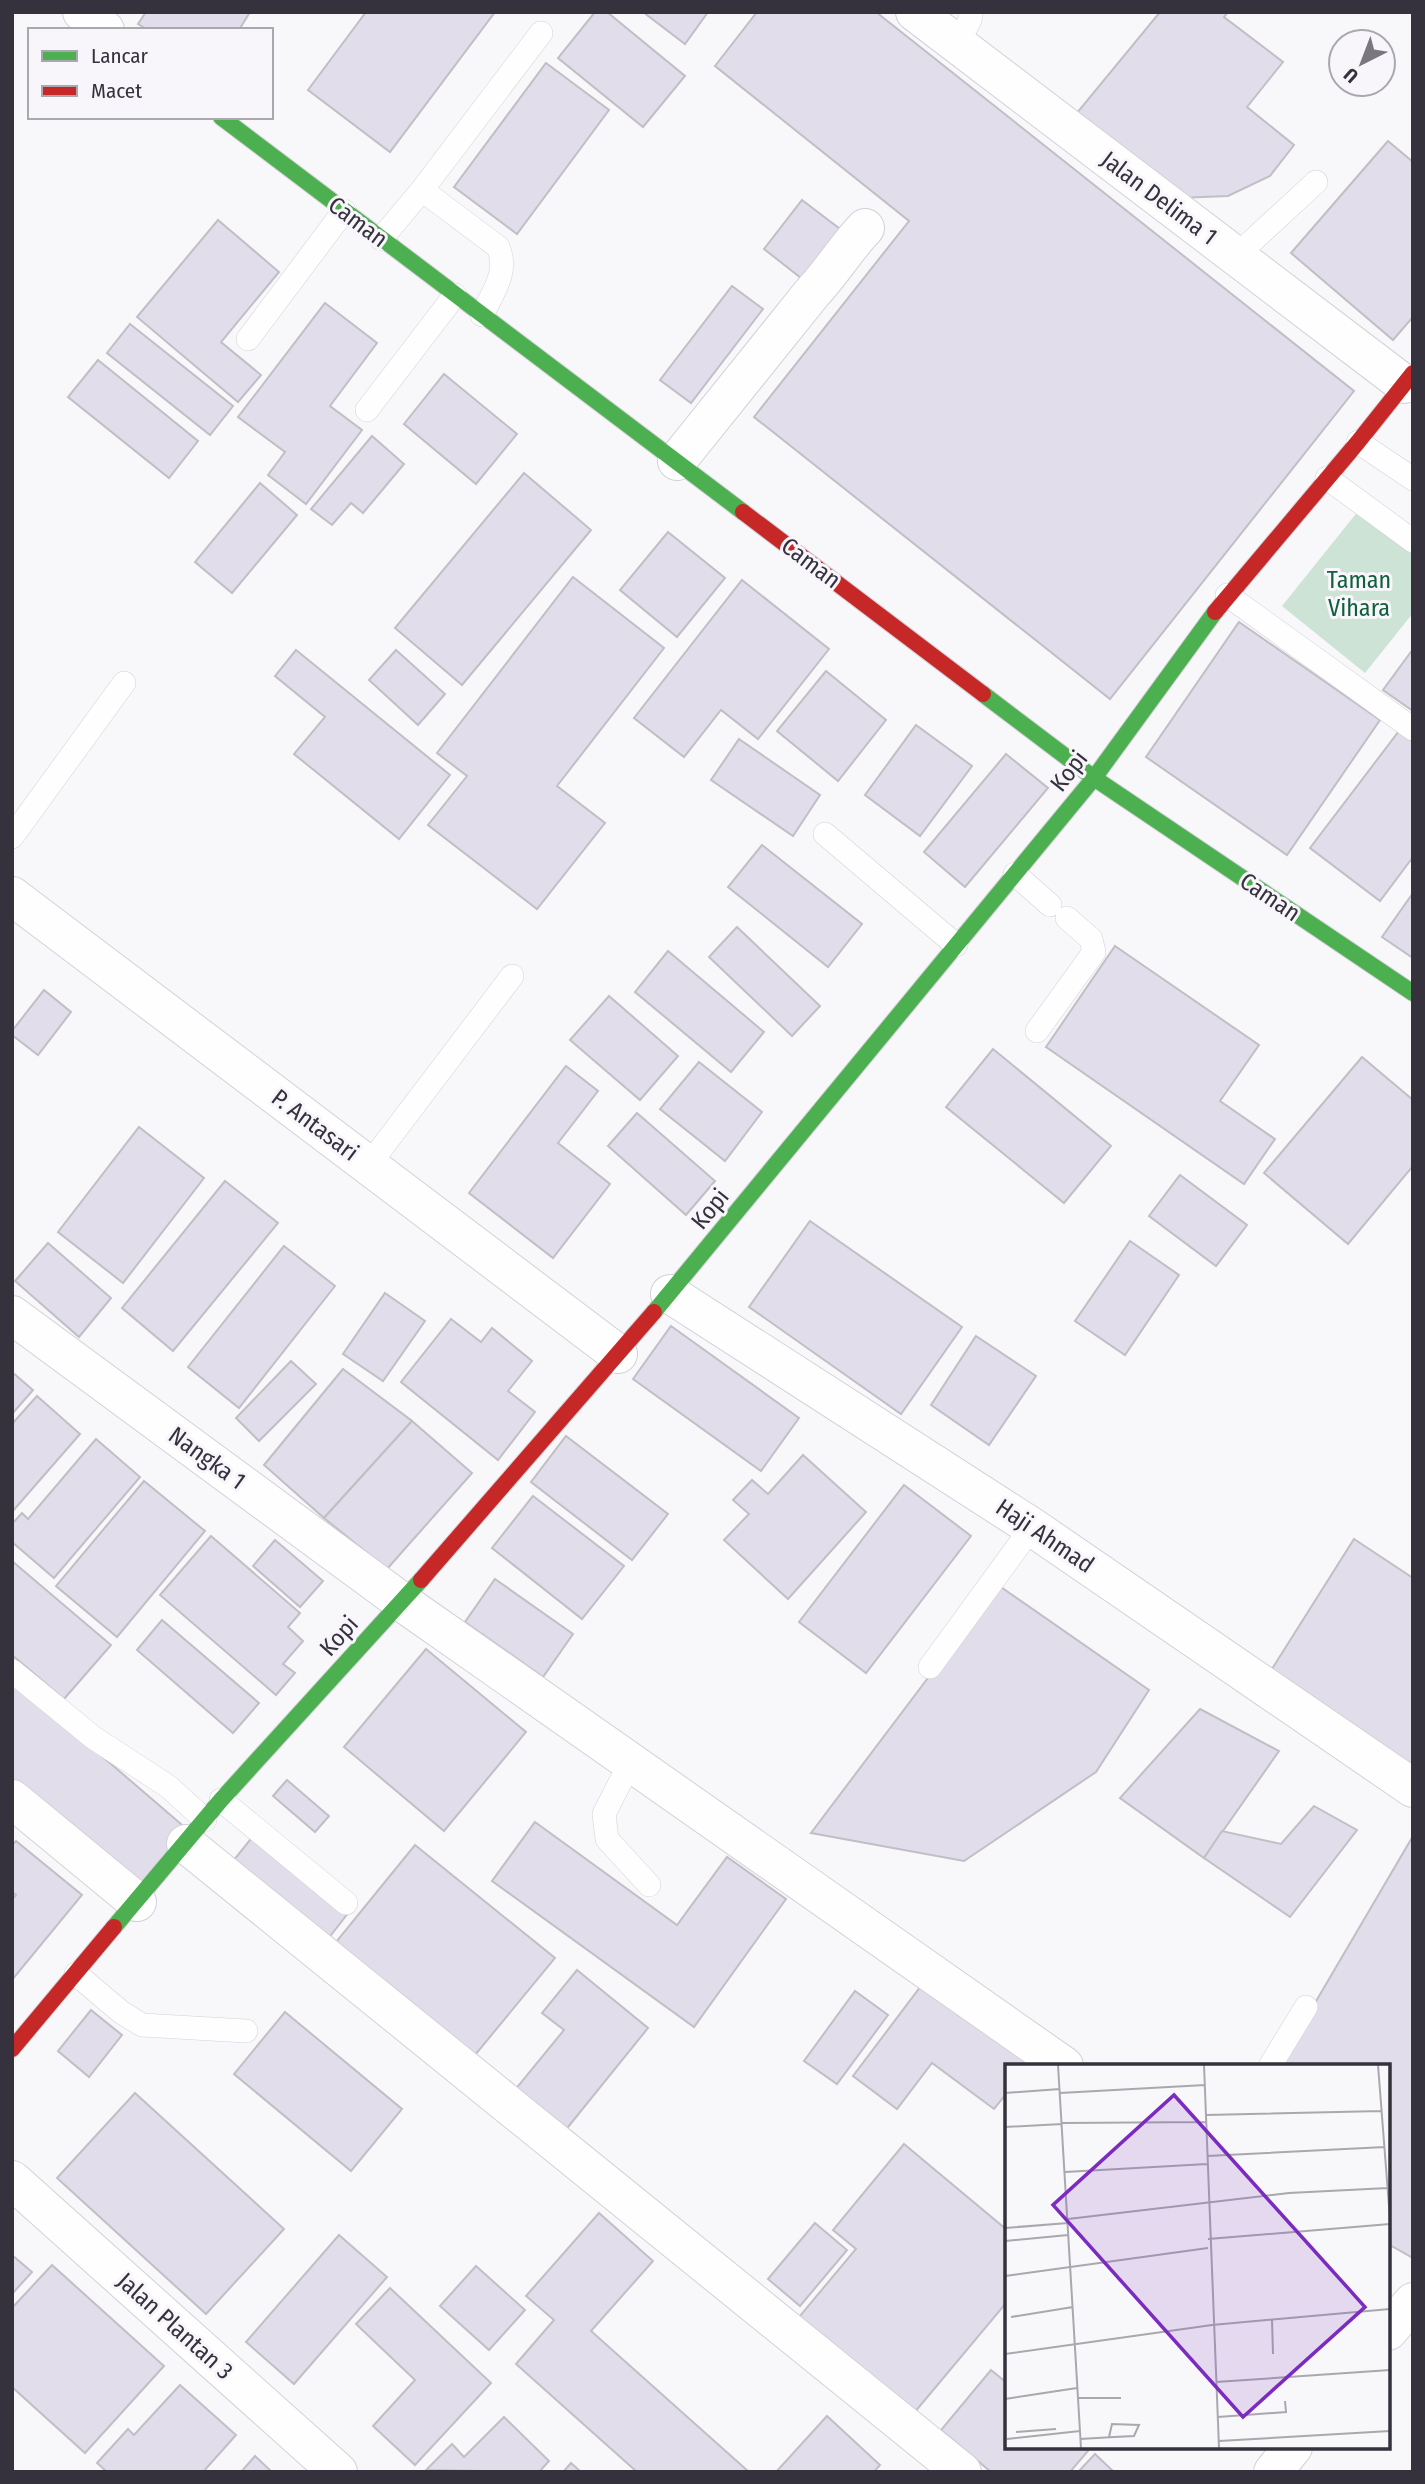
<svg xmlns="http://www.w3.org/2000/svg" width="1425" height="2484" viewBox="0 0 1425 2484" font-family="'Fira Sans Condensed',sans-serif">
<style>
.green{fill:#cde3d6}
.building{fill:#e1ddea;stroke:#c1bfc5;stroke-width:2}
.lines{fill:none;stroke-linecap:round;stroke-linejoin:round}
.lane-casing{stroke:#d3d1d8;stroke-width:24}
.street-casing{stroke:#d3d1d8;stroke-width:40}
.fast-casing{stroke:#d3d1d8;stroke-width:18}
.jam-casing{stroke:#d3d1d8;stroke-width:18}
.lane{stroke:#fefefe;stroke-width:23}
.street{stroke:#fefefe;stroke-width:38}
.fast{stroke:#4caf50;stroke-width:16}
.jam{stroke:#c62828;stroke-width:16}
.labels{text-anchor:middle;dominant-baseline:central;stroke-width:6;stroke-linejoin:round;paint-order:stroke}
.street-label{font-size:24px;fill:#36323d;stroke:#f8f6fb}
.park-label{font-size:24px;fill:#115f3b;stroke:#f8f6fb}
.inset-road{fill:none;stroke:#aaa8ae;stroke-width:2}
.view{fill:#7b2cbf;fill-opacity:0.15;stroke:#7b2cbf;stroke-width:3.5}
.inset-edge{fill:none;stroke:#36323d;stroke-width:3.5}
</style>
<rect width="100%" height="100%" fill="#f8f7fa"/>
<path class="green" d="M 1359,510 L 1413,553 L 1413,613 L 1365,673 L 1282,606 Z"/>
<g class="building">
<path d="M 146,12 L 250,12 L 239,30 L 148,30 L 138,24 Z"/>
<path d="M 366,12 L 495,12 L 390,152 L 308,90 Z"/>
<path d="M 595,12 L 607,12 L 685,76 L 643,127 L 558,58 Z"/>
<path d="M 643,12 L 708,12 L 685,44 Z"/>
<path d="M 757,12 L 876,12 L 1354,391 L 1110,699 L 754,417 L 909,221 L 715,66 Z"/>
<path d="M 1160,12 L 1228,12 L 1224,17 L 1283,62 L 1247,107 L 1294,145 L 1270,176 L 1228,196 L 1178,198 L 1076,114 Z"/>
<path d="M 546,63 L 609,110 L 517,234 L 454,187 Z"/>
<path d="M 1388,141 L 1413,162 L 1413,317 L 1393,340 L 1291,253 Z"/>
<path d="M 802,200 L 840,229 L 801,278 L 764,249 Z"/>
<path d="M 218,220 L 279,272 L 221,342 L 261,375 L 238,402 L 137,317 Z"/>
<path d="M 732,286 L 763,309 L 691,403 L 660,380 Z"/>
<path d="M 325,303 L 377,343 L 330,406 L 362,430 L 306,504 L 268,475 L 285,452 L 238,417 Z"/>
<path d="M 130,324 L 233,406 L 210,435 L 107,353 Z"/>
<path d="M 98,360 L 198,441 L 169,478 L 68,397 Z"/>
<path d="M 444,374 L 517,434 L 476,484 L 404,424 Z"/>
<path d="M 372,436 L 404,464 L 363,513 L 351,503 L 332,525 L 311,509 Z"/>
<path d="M 524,473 L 591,530 L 462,685 L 395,628 Z"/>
<path d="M 260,483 L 297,515 L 232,593 L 195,562 Z"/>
<path d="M 668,532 L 725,578 L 677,637 L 620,590 Z"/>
<path d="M 573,577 L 664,648 L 557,786 L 605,823 L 537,909 L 428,825 L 467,776 L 437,753 Z"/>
<path d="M 742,580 L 829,649 L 758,739 L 721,710 L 684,757 L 634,718 Z"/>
<path d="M 1239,622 L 1380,720 L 1287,855 L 1146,757 Z"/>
<path d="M 1413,649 L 1413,711 L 1383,690 Z"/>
<path d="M 296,650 L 450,775 L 399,839 L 294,754 L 325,717 L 275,676 Z"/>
<path d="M 396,650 L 445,694 L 418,725 L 369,680 Z"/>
<path d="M 826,671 L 886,720 L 838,781 L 777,731 Z"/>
<path d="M 916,725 L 972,766 L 920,836 L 865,795 Z"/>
<path d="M 1399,731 L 1413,742 L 1413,857 L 1380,901 L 1310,848 Z"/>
<path d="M 739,739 L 820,795 L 793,836 L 711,780 Z"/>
<path d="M 1006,754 L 1048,788 L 965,887 L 924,852 Z"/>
<path d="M 762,845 L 862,924 L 828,967 L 728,887 Z"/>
<path d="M 1413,893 L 1413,958 L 1382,937 Z"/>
<path d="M 737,927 L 820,1006 L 792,1036 L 709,957 Z"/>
<path d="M 1115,946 L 1259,1045 L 1220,1101 L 1275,1139 L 1244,1184 L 1046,1047 Z"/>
<path d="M 668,951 L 764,1032 L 731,1072 L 635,992 Z"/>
<path d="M 44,990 L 71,1012 L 38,1055 L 12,1035 L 12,1031 Z"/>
<path d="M 609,996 L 678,1056 L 640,1100 L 570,1040 Z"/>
<path d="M 993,1049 L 1111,1146 L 1064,1203 L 946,1107 Z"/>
<path d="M 1362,1057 L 1413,1100 L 1413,1166 L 1348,1244 L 1264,1173 Z"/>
<path d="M 699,1062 L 762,1112 L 725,1161 L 660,1109 Z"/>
<path d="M 566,1066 L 598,1091 L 558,1143 L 610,1184 L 553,1258 L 469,1193 Z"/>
<path d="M 637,1113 L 715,1181 L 686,1215 L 608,1146 Z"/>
<path d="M 139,1127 L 204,1178 L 123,1283 L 58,1232 Z"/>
<path d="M 1180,1175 L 1247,1225 L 1216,1266 L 1149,1216 Z"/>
<path d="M 225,1181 L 278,1223 L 173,1351 L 122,1308 Z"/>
<path d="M 810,1221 L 962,1327 L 901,1414 L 749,1307 Z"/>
<path d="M 1130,1241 L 1179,1275 L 1125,1355 L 1075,1321 Z"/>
<path d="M 48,1243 L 111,1298 L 79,1337 L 15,1281 Z"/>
<path d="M 284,1246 L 335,1286 L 239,1408 L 188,1367 Z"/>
<path d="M 385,1293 L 425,1321 L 383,1381 L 343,1354 Z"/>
<path d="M 451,1319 L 481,1342 L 492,1328 L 532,1361 L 508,1391 L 535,1412 L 498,1460 L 401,1382 Z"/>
<path d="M 671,1326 L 799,1418 L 761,1471 L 633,1379 Z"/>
<path d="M 976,1336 L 1036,1376 L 989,1445 L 931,1405 Z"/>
<path d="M 291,1361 L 316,1384 L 259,1441 L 236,1418 Z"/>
<path d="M 343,1369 L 412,1421 L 324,1518 L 264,1465 Z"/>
<path d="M 12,1372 L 33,1390 L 12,1414 Z"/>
<path d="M 37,1396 L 80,1434 L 12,1512 L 12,1424 Z"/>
<path d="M 412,1421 L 472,1473 L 387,1569 L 324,1518 Z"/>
<path d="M 566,1436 L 668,1514 L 632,1560 L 531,1482 Z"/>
<path d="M 96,1439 L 140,1477 L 54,1578 L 12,1542 L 12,1524 L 22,1513 L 28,1519 Z"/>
<path d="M 803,1455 L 866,1512 L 788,1599 L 724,1540 L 749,1514 L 733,1500 L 752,1480 L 768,1494 Z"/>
<path d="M 144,1481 L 205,1531 L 117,1637 L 56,1586 Z"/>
<path d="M 904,1485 L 971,1536 L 866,1673 L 799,1622 Z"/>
<path d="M 533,1496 L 624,1566 L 582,1619 L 492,1548 Z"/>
<path d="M 211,1536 L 300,1613 L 288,1627 L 303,1641 L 283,1664 L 295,1673 L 276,1695 L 160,1595 Z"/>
<path d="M 1354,1539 L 1413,1578 L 1413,1767 L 1270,1672 Z"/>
<path d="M 275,1540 L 323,1581 L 300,1607 L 253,1566 Z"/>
<path d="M 12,1561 L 111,1645 L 64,1699 L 12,1655 Z"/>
<path d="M 495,1579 L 573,1634 L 543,1677 L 465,1622 Z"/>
<path d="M 998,1585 L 1149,1690 L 1096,1772 L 964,1861 L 811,1833 Z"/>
<path d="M 162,1620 L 259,1703 L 233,1733 L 137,1650 Z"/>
<path d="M 426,1649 L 526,1732 L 444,1831 L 344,1747 Z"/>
<path d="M 12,1679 L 188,1830 L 138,1888 L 12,1780 Z"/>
<path d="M 1200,1709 L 1279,1751 L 1204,1858 L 1120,1798 Z"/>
<path d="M 287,1780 L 329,1816 L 315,1832 L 273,1796 Z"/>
<path d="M 1314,1806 L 1357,1830 L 1290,1917 L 1204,1858 L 1222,1831 L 1281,1844 Z"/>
<path d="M 535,1822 L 677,1925 L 727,1857 L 786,1899 L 694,2027 L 492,1881 Z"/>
<path d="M 254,1835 L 349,1912 L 324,1944 L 229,1866 Z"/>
<path d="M 1413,1836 L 1413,2258 L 1388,2244 L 1388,2066 L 1278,2066 Z"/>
<path d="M 16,1841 L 82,1895 L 12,1980 L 12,1900 L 16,1895 L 12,1892 L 12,1845 Z"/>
<path d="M 415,1845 L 555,1958 L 475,2055 L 336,1942 Z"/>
<path d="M 577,1970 L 648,2028 L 564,2132 L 514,2091 L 564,2030 L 542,2013 Z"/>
<path d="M 924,1982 L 1030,2062 L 1027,2066 L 1007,2066 L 1007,2093 L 994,2109 L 932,2063 L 897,2109 L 853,2076 Z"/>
<path d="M 855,1991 L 888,2015 L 837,2084 L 804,2061 Z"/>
<path d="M 91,2010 L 122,2035 L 89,2077 L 58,2051 Z"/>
<path d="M 285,2012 L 402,2109 L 351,2171 L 234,2074 Z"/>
<path d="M 135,2093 L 284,2229 L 206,2314 L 57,2178 Z"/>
<path d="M 904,2144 L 1007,2230 L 1007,2302 L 914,2413 L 799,2317 L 856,2249 L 833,2230 Z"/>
<path d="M 599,2213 L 653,2261 L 591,2331 L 749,2472 L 637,2472 L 516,2364 L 554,2320 L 526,2296 Z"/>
<path d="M 815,2223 L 847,2250 L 800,2306 L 768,2279 Z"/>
<path d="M 339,2235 L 387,2277 L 294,2384 L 246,2342 Z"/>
<path d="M 12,2255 L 32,2272 L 12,2294 Z"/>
<path d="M 52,2265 L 164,2366 L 85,2453 L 12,2387 L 12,2308 Z"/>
<path d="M 476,2266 L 525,2310 L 489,2350 L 440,2306 Z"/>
<path d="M 390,2288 L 491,2383 L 415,2465 L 373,2426 L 415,2380 L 356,2324 Z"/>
<path d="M 991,2370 L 1007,2383 L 1007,2447 L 1083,2447 L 1088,2451 L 1070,2472 L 991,2472 L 941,2430 Z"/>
<path d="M 180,2385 L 236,2435 L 203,2472 L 107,2472 L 97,2463 L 128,2429 L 134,2435 Z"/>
<path d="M 827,2416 L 880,2465 L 874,2472 L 776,2472 Z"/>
<path d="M 504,2417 L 549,2461 L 539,2472 L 426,2470 L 452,2444 L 464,2457 Z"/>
<path d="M 1095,2454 L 1114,2472 L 1078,2472 Z"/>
<path d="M 255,2456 L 272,2472 L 241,2472 Z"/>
<path d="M 571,2463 L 581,2472 L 563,2472 Z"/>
</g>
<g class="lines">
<g class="lane-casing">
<g id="lane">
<path d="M 957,44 L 970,20 L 971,12"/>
<path d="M 422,190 L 541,33"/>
<path d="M 381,239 L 422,190 L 498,247 C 509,272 493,292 482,315"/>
<path d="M 1236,256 L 1316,182"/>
<path d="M 248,339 L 344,211"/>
<path d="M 367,410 L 455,295"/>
<path d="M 1358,442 L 1413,479"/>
<path d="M 1327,478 L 1413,541"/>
<path d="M 1227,595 L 1413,729"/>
<path d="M 825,834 L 956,945"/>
<path d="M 12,837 L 124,683"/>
<path d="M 1015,874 L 1050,905"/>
<path d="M 1037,1031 L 1094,952 L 1091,939 L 1067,918"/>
<path d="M 368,1166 L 512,976"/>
<path d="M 930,1667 L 1032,1527"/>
<path d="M 12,1671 L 94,1738 L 169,1787 L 205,1820"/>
<path d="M 631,1761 L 604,1814 L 607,1839 L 649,1885"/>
<path d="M 221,1800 L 346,1903"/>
<path d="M 76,1974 L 121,2012 L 142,2025 L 246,2031"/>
<path d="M 1270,2066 L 1306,2007"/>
</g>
</g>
<g class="street-casing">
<g id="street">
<path d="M 82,12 L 105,30"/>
<path d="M 915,12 L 1404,384"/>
<path d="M 677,461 L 812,293 C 831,273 845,249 865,228"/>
<path d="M 12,896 L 618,1354"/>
<path d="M 670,1294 L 1032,1527 L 1413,1788"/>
<path d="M 12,1315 L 402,1602 L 1064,2066"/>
<path d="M 12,1799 L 137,1902"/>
<path d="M 186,1844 L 962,2472"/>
<path d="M 12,2180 L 338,2472"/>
<path d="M 1388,2331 L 1413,2302"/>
<path d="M 1273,2472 L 1293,2447"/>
</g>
</g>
<g class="fast-casing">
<g id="fast">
<path d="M 221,117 L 743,512"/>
<path d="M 983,694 L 1094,778 L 1413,993"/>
<path d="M 654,1312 L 1094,778 L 1215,612"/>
<path d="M 114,1927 L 221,1800 L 421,1580"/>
</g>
</g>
<g class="jam-casing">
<g id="jam">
<path d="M 743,512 L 983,694"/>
<path d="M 1215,612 L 1358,442 L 1413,373"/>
<path d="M 421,1580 L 654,1312"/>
<path d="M 12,2049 L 114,1927"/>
</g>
</g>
<use href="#lane" class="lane"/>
<use href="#street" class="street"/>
<use href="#fast" class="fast"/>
<use href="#jam" class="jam"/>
</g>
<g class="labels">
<g class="street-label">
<text transform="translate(1159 198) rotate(37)">Jalan Delima 1</text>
<text transform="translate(358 222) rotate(37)">Caman</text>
<text transform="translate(811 563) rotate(37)">Caman</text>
<text transform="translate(1069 771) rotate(-52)">Kopi</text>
<text transform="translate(1270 897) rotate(34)">Caman</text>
<text transform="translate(315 1125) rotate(37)">P. Antasari</text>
<text transform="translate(710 1209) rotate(-51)">Kopi</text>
<text transform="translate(207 1458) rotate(36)">Nangka 1</text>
<text transform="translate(1045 1536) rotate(34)">Haji Ahmad</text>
<text transform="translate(339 1636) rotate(-48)">Kopi</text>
<text transform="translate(175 2326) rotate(42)">Jalan Plantan 3</text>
</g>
<g class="park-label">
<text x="1359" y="580">Taman<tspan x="1359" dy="28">Vihara</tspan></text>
</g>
</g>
<g transform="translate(1005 2064)">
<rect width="385" height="385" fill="#f8f7fa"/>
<path class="inset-road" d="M 53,1 L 76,384M 199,1 L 214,384M 373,1 L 385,155M 0,29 L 55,25M 55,29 L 200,21M 201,51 L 377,47M 57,59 L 201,58M 0,63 L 57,60M 202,92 L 380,83M 60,108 L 202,100M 63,155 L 284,129 L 383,124M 0,164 L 63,159M 203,175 L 385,160M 0,177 L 63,171M 0,212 L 203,184M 6,253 L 68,243M 267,256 L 268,290M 0,290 L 207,261 L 385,245M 211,318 L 385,306M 73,334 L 116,334M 0,335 L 72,324M 213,353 L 281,348 L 280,337M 11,368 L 51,365M 2,375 L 75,367M 75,375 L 109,373 L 129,372 L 134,361 L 107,360 L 104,373M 214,377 L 385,367"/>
<path class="view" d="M 169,31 L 360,243 L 238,353 L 48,141 Z"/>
<rect width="385" height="385" class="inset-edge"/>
</g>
<rect width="1425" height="2484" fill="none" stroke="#36323d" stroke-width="28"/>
<rect x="28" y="28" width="245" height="91" fill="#f8f6fb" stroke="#aaa8af" stroke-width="2"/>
<rect x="42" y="51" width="35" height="10" fill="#4caf50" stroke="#aaa8af" stroke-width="2"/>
<text x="91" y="63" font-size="21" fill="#36323d">Lancar</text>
<rect x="42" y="86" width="35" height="10" fill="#c62828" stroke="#aaa8af" stroke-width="2"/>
<text x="91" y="98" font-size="21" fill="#36323d">Macet</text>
<g transform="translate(1362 63) rotate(222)"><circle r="33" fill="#f8f6fb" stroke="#aaa8af" stroke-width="2"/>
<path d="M0-5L12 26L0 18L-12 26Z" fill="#7a777f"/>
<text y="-10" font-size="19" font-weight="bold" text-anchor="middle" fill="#36323d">U</text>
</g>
</svg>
